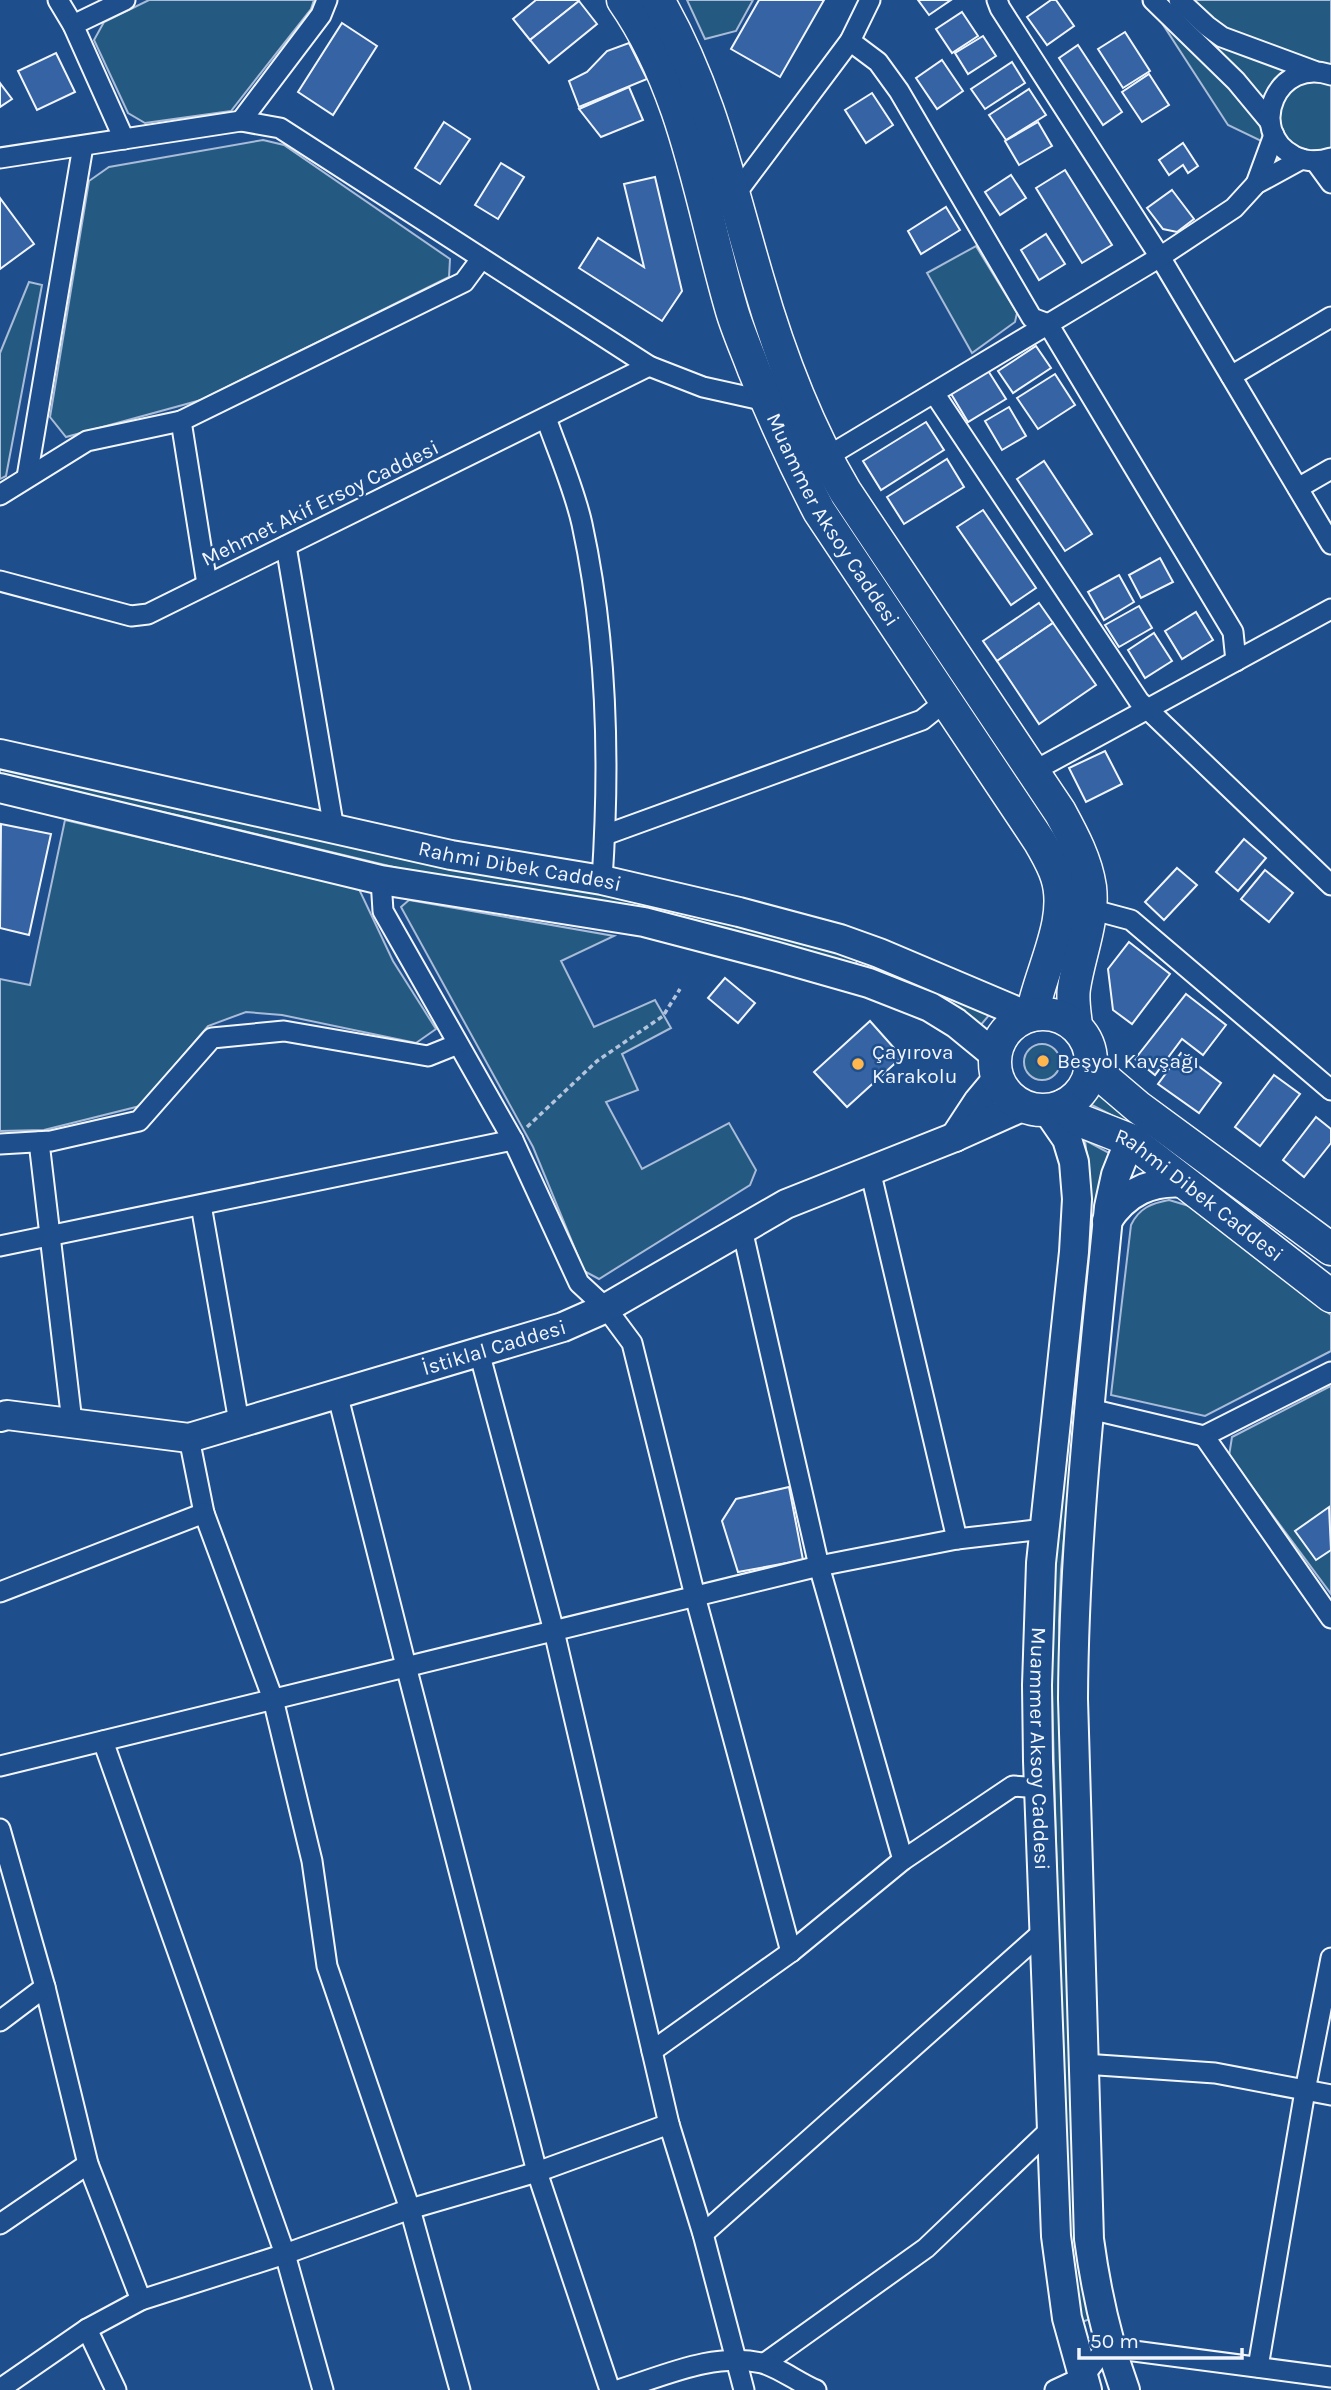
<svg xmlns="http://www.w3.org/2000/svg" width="1331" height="2390" viewBox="0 0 1331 2390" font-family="Karla,sans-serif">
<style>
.green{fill:#245a82;stroke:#a8bbd7;stroke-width:2}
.building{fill:#3563a3;stroke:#f2f6ff;stroke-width:2}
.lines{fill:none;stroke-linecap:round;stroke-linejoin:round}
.street-casing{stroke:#f2f6ff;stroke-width:23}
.secondary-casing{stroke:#f2f6ff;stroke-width:32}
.primary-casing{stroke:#f2f6ff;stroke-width:35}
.path{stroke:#b3c4dc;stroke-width:3.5;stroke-dasharray:5 3.5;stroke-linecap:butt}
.street{stroke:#1f4e8c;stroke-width:19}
.secondary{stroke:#1f4e8c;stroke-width:28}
.primary{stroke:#1f4e8c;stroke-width:32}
.poi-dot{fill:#ffb74d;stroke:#1f4e8c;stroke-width:2.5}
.labels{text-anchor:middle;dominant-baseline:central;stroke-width:5;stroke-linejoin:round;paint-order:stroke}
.street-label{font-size:21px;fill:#f2f6ff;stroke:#1f4e8c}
.poi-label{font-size:21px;fill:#f2f6ff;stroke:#1f4e8c;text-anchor:start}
</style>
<rect width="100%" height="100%" fill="#1f4e8c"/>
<g class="green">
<path d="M 149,0 L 314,0 L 311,9 L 231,111 L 145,123 L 128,113 L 94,40 L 104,22 Z"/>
<path d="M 687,0 L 753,0 L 736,31 L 705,39 Z"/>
<path d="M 1147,0 L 1331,0 L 1331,181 L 1318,168 L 1228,125 Z"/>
<path d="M 263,140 L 284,145 L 450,259 L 449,277 L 201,400 L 66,437 L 50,417 L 89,181 L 109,167 Z"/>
<path d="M 976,246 L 1017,313 L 1015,322 L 972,353 L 927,273 Z"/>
<path d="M 29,282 L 42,285 L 6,476 L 0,479 L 0,353 Z"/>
<path d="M 0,767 L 456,870 L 578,889 L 742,926 L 858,958 L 855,966 L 406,870 L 181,816 L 0,777 Z"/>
<path d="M 65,820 L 359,889 L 393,961 L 436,1029 L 416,1043 L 282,1015 L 246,1012 L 208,1026 L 140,1106 L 44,1130 L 0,1131 L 0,979 L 30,985 Z"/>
<path d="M 409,900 L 614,936 L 561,961 L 594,1027 L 655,1000 L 671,1028 L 622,1054 L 638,1090 L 606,1102 L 642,1169 L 729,1123 L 756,1170 L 750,1185 L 599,1279 L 584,1271 L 533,1147 L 401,907 Z"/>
<path d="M 888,969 L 990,1014 L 980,1026 L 886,977 Z"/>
<circle cx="1042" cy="1062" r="18"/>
<path d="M 1088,1085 L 1133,1119 L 1125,1122 L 1080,1099 Z"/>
<path d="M 1085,1140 L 1111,1154 L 1075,1420 L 1061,1570 L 1059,1621 L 1067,1887 L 1090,2319 L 1082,2322 L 1071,2259 L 1063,2102 L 1050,1620 L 1089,1174 Z"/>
<path d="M 1169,1200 L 1189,1206 L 1331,1315 L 1331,1351 L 1205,1416 L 1111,1395 L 1131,1225 C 1139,1208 1152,1203 1169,1200 Z"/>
<path d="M 1331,1386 L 1331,1594 L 1229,1456 L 1232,1437 Z"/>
</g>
<g class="building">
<path d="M 536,0 L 578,0 L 579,1 L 530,40 L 513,19 Z"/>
<path d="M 759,0 L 824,0 L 780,77 L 731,49 Z"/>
<path d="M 918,0 L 951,0 L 929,15 Z"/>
<path d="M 1051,0 L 1056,0 L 1074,26 L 1047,45 L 1027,17 Z"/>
<path d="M 579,1 L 597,24 L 549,63 L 530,40 Z"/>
<path d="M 962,12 L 978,36 L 952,53 L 936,29 Z"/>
<path d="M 342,23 L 377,46 L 333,115 L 298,92 Z"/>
<path d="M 1125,32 L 1150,71 L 1123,88 L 1098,49 Z"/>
<path d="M 983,36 L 996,56 L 968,74 L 955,53 Z"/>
<path d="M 629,43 L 647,79 L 579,107 L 569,81 L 587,72 L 607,51 Z"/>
<path d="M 1078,45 L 1122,112 L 1103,125 L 1059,58 Z"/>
<path d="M 56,53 L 75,92 L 37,110 L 18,71 Z"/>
<path d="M 942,60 L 963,91 L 937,109 L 916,78 Z"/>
<path d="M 1012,62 L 1025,83 L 985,109 L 971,89 Z"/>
<path d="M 1149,74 L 1169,105 L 1142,122 L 1122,92 Z"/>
<path d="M 0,83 L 12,99 L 0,107 Z"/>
<path d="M 629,87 L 643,120 L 601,137 L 579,109 Z"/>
<path d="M 1029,89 L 1046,115 L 1006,140 L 989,115 Z"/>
<path d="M 872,93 L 893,125 L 866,143 L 845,110 Z"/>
<path d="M 444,122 L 470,139 L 440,184 L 415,168 Z"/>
<path d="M 1038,122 L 1052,146 L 1019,165 L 1005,141 Z"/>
<path d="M 1183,143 L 1198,166 L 1188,173 L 1183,165 L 1169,175 L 1159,160 Z"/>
<path d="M 501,163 L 524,177 L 498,219 L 475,205 Z"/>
<path d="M 1065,170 L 1112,245 L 1082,263 L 1036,188 Z"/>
<path d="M 1011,175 L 1026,198 L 1000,215 L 985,192 Z"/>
<path d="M 655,177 L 682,291 L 662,321 L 579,268 L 598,238 L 644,267 L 624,184 Z"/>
<path d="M 1172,190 L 1194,219 L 1177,232 L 1163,229 L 1147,208 Z"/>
<path d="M 0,198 L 34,244 L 0,269 Z"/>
<path d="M 946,207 L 960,230 L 921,254 L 908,231 Z"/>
<path d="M 1046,234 L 1065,264 L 1039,280 L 1021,250 Z"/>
<path d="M 1036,346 L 1051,368 L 1013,393 L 998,371 Z"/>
<path d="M 987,369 L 1006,399 L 968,422 L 950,392 Z"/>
<path d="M 1055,374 L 1075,405 L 1038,429 L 1017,398 Z"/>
<path d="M 1009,407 L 1026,436 L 1002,450 L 985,421 Z"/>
<path d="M 926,422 L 944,450 L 881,490 L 863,461 Z"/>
<path d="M 947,459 L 964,487 L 904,524 L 887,497 Z"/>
<path d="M 1044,461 L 1092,534 L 1065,551 L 1017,479 Z"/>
<path d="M 983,510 L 1036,588 L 1011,605 L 957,527 Z"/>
<path d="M 1160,558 L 1173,582 L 1141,598 L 1129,575 Z"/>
<path d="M 1119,575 L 1134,602 L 1104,620 L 1088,592 Z"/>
<path d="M 1039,603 L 1053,623 L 997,661 L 983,641 Z"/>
<path d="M 1139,606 L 1152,628 L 1119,647 L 1105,625 Z"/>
<path d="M 1196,612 L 1213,640 L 1182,659 L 1165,631 Z"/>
<path d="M 1053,623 L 1096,685 L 1039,724 L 997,661 Z"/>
<path d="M 1154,633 L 1172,661 L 1145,678 L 1128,650 Z"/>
<path d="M 1105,751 L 1122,784 L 1086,802 L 1069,768 Z"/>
<path d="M 1,824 L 51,834 L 29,935 L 0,928 Z"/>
<path d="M 1244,839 L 1266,858 L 1238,891 L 1216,872 Z"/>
<path d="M 1177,868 L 1197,885 L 1164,920 L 1145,902 Z"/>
<path d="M 1265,870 L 1293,893 L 1269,922 L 1241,899 Z"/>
<path d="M 1129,942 L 1170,974 L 1132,1024 L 1113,1010 L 1108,969 Z"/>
<path d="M 725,978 L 755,1003 L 738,1023 L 708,998 Z"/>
<path d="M 1186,994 L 1226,1025 L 1203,1055 L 1182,1039 L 1155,1075 L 1135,1059 Z"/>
<path d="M 870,1021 L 902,1057 L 847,1107 L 814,1072 Z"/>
<path d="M 1181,1053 L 1221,1083 L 1199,1113 L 1158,1084 Z"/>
<path d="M 1274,1075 L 1300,1094 L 1260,1146 L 1235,1127 Z"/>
<path d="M 1316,1117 L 1331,1129 L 1331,1143 L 1304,1177 L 1283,1160 Z"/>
<path d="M 789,1487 L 803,1560 L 738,1572 L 722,1521 L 736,1499 Z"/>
<path d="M 1329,1507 L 1331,1550 L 1316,1560 L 1295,1531 Z"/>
</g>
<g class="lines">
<g class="street-casing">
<g id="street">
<path d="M 58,0 L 73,25 L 124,139"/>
<path d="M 997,0 L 1000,8 L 1160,257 L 1331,544"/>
<path d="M 1153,0 L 1236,81 L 1270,122"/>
<path d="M 1179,0 L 1207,26 L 1222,37 L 1314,71"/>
<path d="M 73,25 L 125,0"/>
<path d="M 850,41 L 878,62 L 899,91 L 1032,318 L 1048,324 L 1233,632 L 1236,661"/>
<path d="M 1331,75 C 1278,56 1245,130 1294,156 C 1306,162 1319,162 1331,158"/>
<path d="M 241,121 L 321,15 L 327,0"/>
<path d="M 0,158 L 241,121 L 280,128 L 649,366 L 703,387 L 766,401"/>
<path d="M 1315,161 L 1331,183"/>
<path d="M 1256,184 L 1274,135"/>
<path d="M 734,196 L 850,41 L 870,0"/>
<path d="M 1231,376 L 1331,317"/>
<path d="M 934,393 L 1139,701 L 1331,885"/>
<path d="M 546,418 C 558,452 574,488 582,524 C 607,639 610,763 602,880"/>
<path d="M 181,421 L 207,584"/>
<path d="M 825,458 L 1160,257 L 1234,208 L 1256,184 L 1302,159"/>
<path d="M 27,477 L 83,146"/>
<path d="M 1298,488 L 1331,469"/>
<path d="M 0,495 L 87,441 L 181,421 L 464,282 L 481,259"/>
<path d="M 286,546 L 334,829"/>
<path d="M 0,581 L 131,616 L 148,614 L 649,366"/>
<path d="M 1032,772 L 1331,609"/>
<path d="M 605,835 L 922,720 L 947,700"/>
<path d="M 381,880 L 383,911 L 513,1140 L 579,1283 L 606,1308 L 632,1343 L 695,1596 L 791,1952"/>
<path d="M 1090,909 L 1131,920 L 1331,1090"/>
<path d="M 39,1142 L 72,1422"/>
<path d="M 0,1144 L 51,1141 L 139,1121 L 212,1038 L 284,1031 L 428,1056 L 458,1044"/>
<path d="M 870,1170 L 957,1539"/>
<path d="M 201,1205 L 239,1422"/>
<path d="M 742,1229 L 819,1566 L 903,1860"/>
<path d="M 0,1246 L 513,1140"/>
<path d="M 479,1352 L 554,1631 L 669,2124 L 703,2234 L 744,2390"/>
<path d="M 337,1393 L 406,1666 L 537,2172 L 610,2390"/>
<path d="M 1090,1409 L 1204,1436 L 1331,1372"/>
<path d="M 1204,1436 L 1331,1618"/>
<path d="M 189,1438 L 204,1513 L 273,1699 L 312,1861 L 327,1966 L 410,2209 L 460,2390"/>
<path d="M 0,1592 L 204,1513"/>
<path d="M 103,1741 L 285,2254 L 323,2390"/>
<path d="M 0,1766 L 819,1566 L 957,1539 L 1044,1529"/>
<path d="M 0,1829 L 45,1987 L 88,2164 L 141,2300"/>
<path d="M 0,2021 L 45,1987"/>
<path d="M 652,2051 L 791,1952 L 903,1860 L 1013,1786 L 1040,1788"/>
<path d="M 1084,2064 L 1215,2073 L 1331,2095"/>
<path d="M 0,2224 L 88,2164"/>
<path d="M 703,2234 L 1046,1929"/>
<path d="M 87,2329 L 116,2390"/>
<path d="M 765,2363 L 926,2248 L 1053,2127"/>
<path d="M 1258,2367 L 1305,2091 L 1331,1958"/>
<path d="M 0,2389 L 87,2329 L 141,2300 L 285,2254 L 410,2209 L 537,2172 L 669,2124"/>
<path d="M 618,2390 C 664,2376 713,2352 762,2363 C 778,2367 799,2383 816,2390"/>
<path d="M 1055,2390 L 1083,2377 L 1101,2354 L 1111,2348 L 1331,2377"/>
</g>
</g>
<g class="secondary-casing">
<g id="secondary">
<path id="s1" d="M 0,754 L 451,855 L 602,880 L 739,912 L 840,939 L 879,953 L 1028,1016"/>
<path d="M 0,788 L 381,880 L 644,922 L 774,956 L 869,983 L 930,1007 L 956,1023 L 995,1055"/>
<path id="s2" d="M 1047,1110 L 1067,1139 L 1074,1162 L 1077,1199 L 1074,1252 L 1041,1563 L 1037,1685 L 1038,1761 L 1056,2236 L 1067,2318 L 1087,2390"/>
<path d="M 955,1137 L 978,1102 L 998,1078"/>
<path d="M 1107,1221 C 1126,1192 1151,1180 1185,1183"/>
<path id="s3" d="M 0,1417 L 7,1415 L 189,1438 L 563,1327 L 606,1308 L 786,1204 L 955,1137 L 1024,1106"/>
<path d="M 1125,2390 C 1107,2341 1096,2291 1089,2239 L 1073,1699 C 1074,1535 1093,1371 1109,1207 L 1116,1175 L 1130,1140"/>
</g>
</g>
<g class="primary-casing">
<g id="primary">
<path id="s4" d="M 623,0 C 687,92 701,205 732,311 C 738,331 747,351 754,370 C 774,419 795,465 819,511 L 1040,842 C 1046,853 1053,864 1057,877 C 1071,920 1040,971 1032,1015"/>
<path d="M 658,0 C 710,90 729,182 758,280 C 779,353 806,425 845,491 L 1060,812 C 1073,836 1086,860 1090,887 C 1094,922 1079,954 1074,988 C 1072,1000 1075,1014 1076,1026"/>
<circle cx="1043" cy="1062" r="48"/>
<path d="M 1091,1067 L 1138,1107 L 1331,1249"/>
<path id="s5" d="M 1063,1106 L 1079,1120 L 1130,1140 L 1331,1296"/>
</g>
</g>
<path class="path" d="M 527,1127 L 597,1061 L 663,1016 L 680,989"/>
<use href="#street" class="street"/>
<use href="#secondary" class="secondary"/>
<use href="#primary" class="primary"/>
</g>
<g class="poi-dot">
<circle cx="1043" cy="1061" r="7"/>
<circle cx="858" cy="1064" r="7"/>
</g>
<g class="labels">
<g class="street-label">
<text transform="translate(320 503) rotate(-26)">Mehmet Akif Ersoy Caddesi</text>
<text stroke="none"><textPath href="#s4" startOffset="564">Muammer Aksoy Caddesi</textPath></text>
<text stroke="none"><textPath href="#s1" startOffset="532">Rahmi Dibek Caddesi</textPath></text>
<text stroke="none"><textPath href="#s5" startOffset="164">Rahmi Dibek Caddesi</textPath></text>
<text stroke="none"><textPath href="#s3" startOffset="509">İstiklal Caddesi</textPath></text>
<text stroke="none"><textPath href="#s2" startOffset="648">Muammer Aksoy Caddesi</textPath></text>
</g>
<g class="poi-label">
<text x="872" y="1052">Çayırova<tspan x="872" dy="24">Karakolu</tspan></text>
<text x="1057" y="1061">Beşyol Kavşağı</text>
</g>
</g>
<path d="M1079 2348v10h163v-10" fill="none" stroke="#f2f6ff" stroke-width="3.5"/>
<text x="1090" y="2348" font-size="21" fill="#f2f6ff" stroke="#1f4e8c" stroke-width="5" paint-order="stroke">50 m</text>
</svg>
